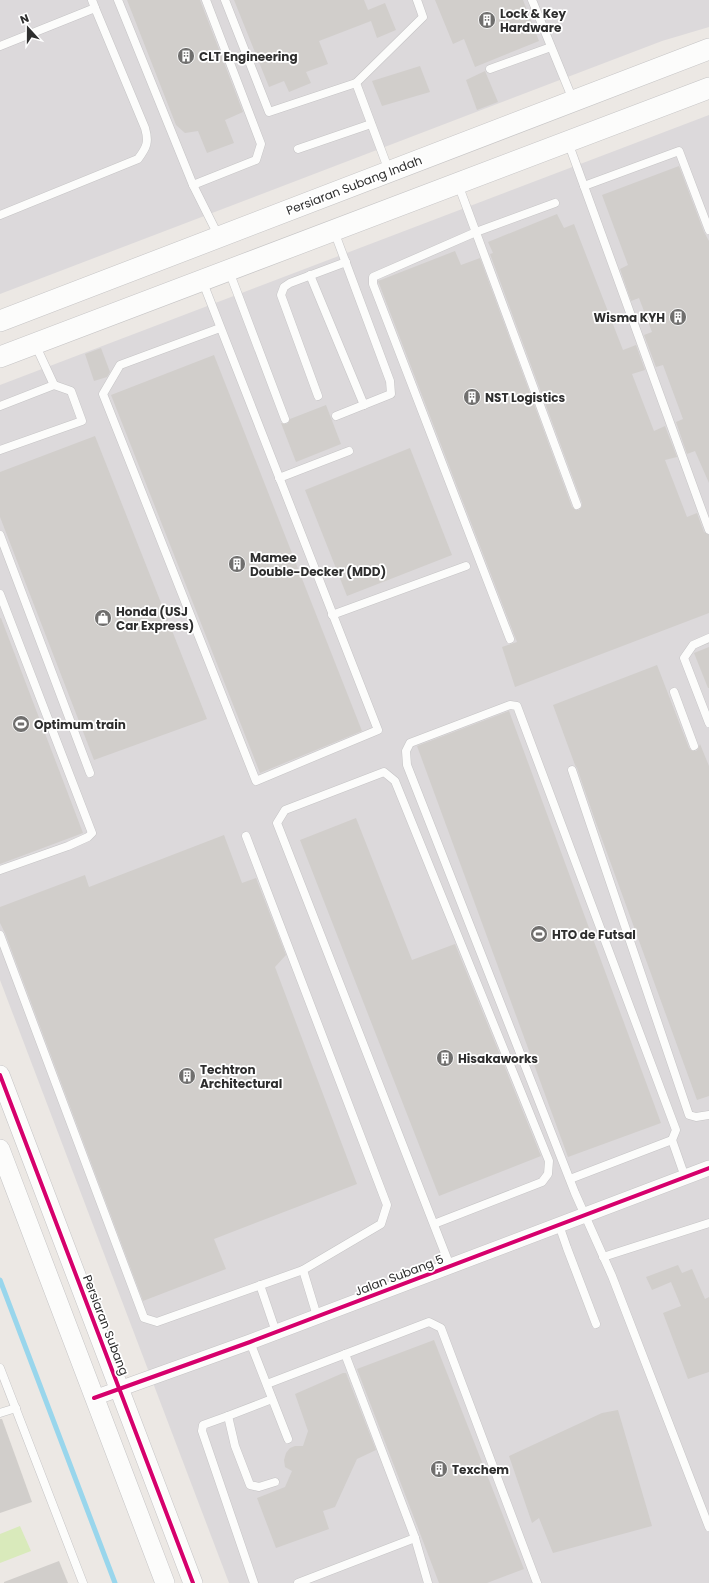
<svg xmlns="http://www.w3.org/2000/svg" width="709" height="1583" viewBox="0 0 709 1583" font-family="Poppins,sans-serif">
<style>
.industrial{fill:#dcd9db}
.pitch{fill:#d9eabb}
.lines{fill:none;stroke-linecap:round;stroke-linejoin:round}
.stream{stroke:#99d6ec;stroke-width:5}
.building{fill:#d1cecb}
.service-casing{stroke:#c5c4c5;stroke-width:9}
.minor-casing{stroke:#c5c4c5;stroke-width:16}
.tertiary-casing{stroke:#c5c4c5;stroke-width:20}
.secondary-casing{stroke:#c5c4c5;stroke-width:22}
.service{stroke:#fcfcfb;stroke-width:8}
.minor{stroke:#fcfcfb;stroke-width:15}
.tertiary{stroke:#fcfcfb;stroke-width:19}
.secondary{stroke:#fcfcfb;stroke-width:21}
.cycleway-casing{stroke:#fff;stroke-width:6}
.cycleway{stroke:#d6006c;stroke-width:4}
.labels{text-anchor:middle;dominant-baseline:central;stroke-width:3.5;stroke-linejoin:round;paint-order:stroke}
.poi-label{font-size:12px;font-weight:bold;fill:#2e2e2e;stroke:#fff;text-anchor:start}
.street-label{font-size:12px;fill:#2e2e2e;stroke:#fff}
</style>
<rect width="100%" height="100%" fill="#ece8e4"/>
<g class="industrial">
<path d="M 0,0 L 709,0 L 709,27 L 662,41 L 0,294 Z"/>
<path d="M 709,115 L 709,1583 L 229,1583 L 0,980 L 0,385 Z"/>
</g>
<path class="pitch" d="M 20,1526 L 31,1551 L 0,1563 L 0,1534 Z"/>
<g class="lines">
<path class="stream" d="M 0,1280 L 115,1583"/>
</g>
<g class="building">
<path d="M 127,0 L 200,0 L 243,112 L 225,120 L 234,143 L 207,153 L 198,131 L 185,133 L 176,125 Z"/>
<path d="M 234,0 L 364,0 L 368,10 L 385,3 L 396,30 L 377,38 L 371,21 L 319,41 L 328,64 L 306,72 L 311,83 L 289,92 L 284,81 L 269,87 Z"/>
<path d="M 435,0 L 523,0 L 539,41 L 475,67 L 464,39 L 453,44 Z"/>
<path d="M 420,66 L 430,92 L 382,106 L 372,81 Z"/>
<path d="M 485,71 L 498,102 L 477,110 L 466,80 Z"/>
<path d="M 679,166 L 704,232 L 709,241 L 709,483 L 695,451 L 687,454 L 676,422 L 683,419 L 663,365 L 656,367 L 644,335 L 652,332 L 639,298 L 631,301 L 620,269 L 628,265 L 602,195 Z"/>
<path d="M 557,214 L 564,228 L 574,224 L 623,350 L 636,345 L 645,370 L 632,374 L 654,431 L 665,426 L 677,457 L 665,460 L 687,517 L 697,513 L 704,532 L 709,535 L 709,613 L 515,687 L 502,647 L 517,642 L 515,637 L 378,281 L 455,251 L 461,265 L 480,258 L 572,507 L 576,510 L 579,510 L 582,506 L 582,503 L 490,254 L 493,253 L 488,242 Z"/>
<path d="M 101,348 L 110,372 L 107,377 L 94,381 L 85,354 Z"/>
<path d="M 214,355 L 362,731 L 260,773 L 111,395 Z"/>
<path d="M 326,405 L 341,444 L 296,462 L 281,423 L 287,424 L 290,419 Z"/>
<path d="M 95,436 L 207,719 L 94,760 L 0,517 L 0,472 Z"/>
<path d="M 410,448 L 452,555 L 347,596 L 305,490 Z"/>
<path d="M 0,618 L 1,618 L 83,833 L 0,864 Z"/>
<path d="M 709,647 L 709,688 L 708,688 L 694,653 Z"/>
<path d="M 657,665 L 689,748 L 691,750 L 696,751 L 698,749 L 700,744 L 709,766 L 709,1096 L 697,1100 L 595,820 L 577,768 L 575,765 L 553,705 Z"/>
<path d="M 509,711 L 661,1123 L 568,1157 L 417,746 Z"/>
<path d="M 356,818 L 412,960 L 455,944 L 541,1156 L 439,1196 L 300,840 Z"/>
<path d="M 224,835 L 242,883 L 256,878 L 286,955 L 275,967 L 357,1184 L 214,1239 L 226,1269 L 143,1301 L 5,933 L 0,923 L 0,907 L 85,875 L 89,887 Z"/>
<path d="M 678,1265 L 682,1273 L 692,1269 L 705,1299 L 709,1297 L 709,1372 L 688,1379 L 663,1313 L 681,1306 L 671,1282 L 652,1290 L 646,1277 Z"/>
<path d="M 434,1340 L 524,1569 L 487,1583 L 439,1583 L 357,1369 Z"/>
<path d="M 343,1373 L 346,1373 L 376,1450 L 357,1459 L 335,1507 L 323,1511 L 329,1529 L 276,1548 L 257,1498 L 285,1487 L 292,1471 L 285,1467 L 284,1460 L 286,1453 L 290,1448 L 295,1446 L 303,1446 L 308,1431 L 295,1394 Z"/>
<path d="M 618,1410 L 652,1526 L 553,1553 L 539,1518 L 532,1523 L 509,1456 L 602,1413 Z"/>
<path d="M 0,1419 L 2,1419 L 32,1502 L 0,1513 Z"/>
<path d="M 59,1561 L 68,1583 L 4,1583 L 4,1582 Z"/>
</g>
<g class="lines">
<g class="service-casing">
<g id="service">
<path d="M 118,0 L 193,185 L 219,237"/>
<path d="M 225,0 L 269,112 L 356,83 L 389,171"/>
<path d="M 532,0 L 573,100"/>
<path d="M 0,46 L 95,8 L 92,0"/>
<path d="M 490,69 L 551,47"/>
<path d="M 356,83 L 423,17 L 417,0"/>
<path d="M 568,142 L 709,530"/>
<path d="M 298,149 L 371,124"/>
<path d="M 458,184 L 577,505"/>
<path d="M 193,185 L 256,160 L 261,144 L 206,0"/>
<path d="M 584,186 L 679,151 L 709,230"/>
<path d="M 0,215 L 138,159 C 147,147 149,142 145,128 L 95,8"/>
<path d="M 334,231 L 390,381 L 391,394 L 336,416"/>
<path d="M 229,271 L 285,419"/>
<path d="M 310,275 L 364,405"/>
<path d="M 202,280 L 378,730 L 256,781 L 103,394 L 120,365 L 220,328"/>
<path d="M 318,396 L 281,295 L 284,287 L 290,283 L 346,262"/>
<path d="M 0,406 L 54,385"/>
<path d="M 0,450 L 82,421 L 71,391 L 54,385 L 35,344"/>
<path d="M 279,478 L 349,451"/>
<path d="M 0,535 L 90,773"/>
<path d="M 0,594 L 92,833 L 88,837 L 68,846 L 0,870"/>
<path d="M 332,615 L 466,566"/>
<path d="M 709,638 L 693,645 L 684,658 L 709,723"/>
<path d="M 510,639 L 373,284 L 373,277 L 476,232 L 555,203"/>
<path d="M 674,692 L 694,746"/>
<path d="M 572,770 L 689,1115 L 696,1117 L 709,1115"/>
<path d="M 246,836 L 387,1205 L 381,1224 L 303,1270 L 317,1316"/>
<path d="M 0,935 L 144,1318 L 157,1322 L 303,1270"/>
<path d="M 672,1140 L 685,1177"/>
<path d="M 570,1179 L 672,1140 L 676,1130 L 517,706 L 510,705 L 410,743 L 406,751 L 407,765 L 575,1193 L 612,1276 L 709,1527"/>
<path d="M 434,1224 L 542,1182 L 548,1174 L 549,1161 L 395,781 L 384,772 L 285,810 L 277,823 L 450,1266"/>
<path d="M 559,1225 L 567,1248 L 596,1324"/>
<path d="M 603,1257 L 709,1223"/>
<path d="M 260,1285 L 276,1332"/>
<path d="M 250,1342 L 288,1439"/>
<path d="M 345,1354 L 415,1538 L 428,1583"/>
<path d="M 0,1368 L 83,1583"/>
<path d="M 267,1384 L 429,1322 L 441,1328 L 537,1583"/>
<path d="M 272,1399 L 228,1416 L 235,1446 L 250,1485 L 259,1487 L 275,1482"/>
<path d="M 0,1413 L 16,1408"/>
<path d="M 228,1416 L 203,1425 L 202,1431 L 254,1583"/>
<path d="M 298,1583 L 415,1538"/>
</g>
</g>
<g class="minor-casing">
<path id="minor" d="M 94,1398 L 250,1342 L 709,1168"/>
</g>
<g class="tertiary-casing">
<g id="tertiary">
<path d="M 0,1075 L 193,1583"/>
<path d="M 0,1149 L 165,1583"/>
</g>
</g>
<g class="secondary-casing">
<g id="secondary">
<path d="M 0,321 L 709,49"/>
<path d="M 0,357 L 709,88"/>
</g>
</g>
<use href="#service" class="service"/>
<use href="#minor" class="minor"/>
<use href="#tertiary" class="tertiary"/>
<use href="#secondary" class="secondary"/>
<g class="cycleway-casing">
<g id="cycleway">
<path d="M 0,1075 L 193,1583"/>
<path d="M 94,1398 L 250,1342 L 709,1168"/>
</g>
</g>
<use href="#cycleway" class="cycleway"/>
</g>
<defs>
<g id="building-disc" transform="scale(0.9)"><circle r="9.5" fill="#706f6e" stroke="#fff"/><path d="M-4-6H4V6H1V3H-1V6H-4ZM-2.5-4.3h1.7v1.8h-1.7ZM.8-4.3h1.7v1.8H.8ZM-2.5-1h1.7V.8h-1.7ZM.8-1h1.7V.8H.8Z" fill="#fff"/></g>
<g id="shop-disc" transform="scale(0.9)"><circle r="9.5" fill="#706f6e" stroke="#fff"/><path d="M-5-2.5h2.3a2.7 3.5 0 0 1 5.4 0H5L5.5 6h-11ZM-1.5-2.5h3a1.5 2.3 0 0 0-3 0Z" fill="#fff"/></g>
<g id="stadium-disc" transform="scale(0.9)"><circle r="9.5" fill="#706f6e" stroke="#fff"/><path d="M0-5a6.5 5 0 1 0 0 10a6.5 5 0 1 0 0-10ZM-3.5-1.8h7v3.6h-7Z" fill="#fff"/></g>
</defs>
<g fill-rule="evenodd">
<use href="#building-disc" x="487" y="20"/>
<use href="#building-disc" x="186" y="56"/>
<use href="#building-disc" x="678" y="317"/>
<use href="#building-disc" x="472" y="397"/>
<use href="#building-disc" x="237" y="564"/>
<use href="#shop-disc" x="103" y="618"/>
<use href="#stadium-disc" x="21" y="724"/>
<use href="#stadium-disc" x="539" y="934"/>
<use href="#building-disc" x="445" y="1058"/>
<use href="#building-disc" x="187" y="1076"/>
<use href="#building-disc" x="439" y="1469"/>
</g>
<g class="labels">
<g class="poi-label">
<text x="500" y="13">Lock &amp; Key<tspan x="500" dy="14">Hardware</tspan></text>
<text x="199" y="56">CLT Engineering</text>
<text x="665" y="317" text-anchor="end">Wisma KYH</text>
<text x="485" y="397">NST Logistics</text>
<text x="250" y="557">Mamee<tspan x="250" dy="14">Double-Decker (MDD)</tspan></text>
<text x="116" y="611">Honda (USJ<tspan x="116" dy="14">Car Express)</tspan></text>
<text x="34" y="724">Optimum train</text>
<text x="552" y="934">HTO de Futsal</text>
<text x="458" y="1058">Hisakaworks</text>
<text x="200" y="1069">Techtron<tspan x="200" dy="14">Architectural</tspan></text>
<text x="452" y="1469">Texchem</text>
</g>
<g class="street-label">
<text transform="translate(354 185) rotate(-21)">Persiaran Subang Indah</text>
<text transform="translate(399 1275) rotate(-21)">Jalan Subang 5</text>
<text transform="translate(106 1325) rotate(69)">Persiaran Subang</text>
</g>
</g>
<g transform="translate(28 28) rotate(339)" stroke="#ffffff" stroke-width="3" paint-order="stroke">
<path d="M0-3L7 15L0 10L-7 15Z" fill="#2e2e2e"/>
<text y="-6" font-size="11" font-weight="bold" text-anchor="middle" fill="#2e2e2e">N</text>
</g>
</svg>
